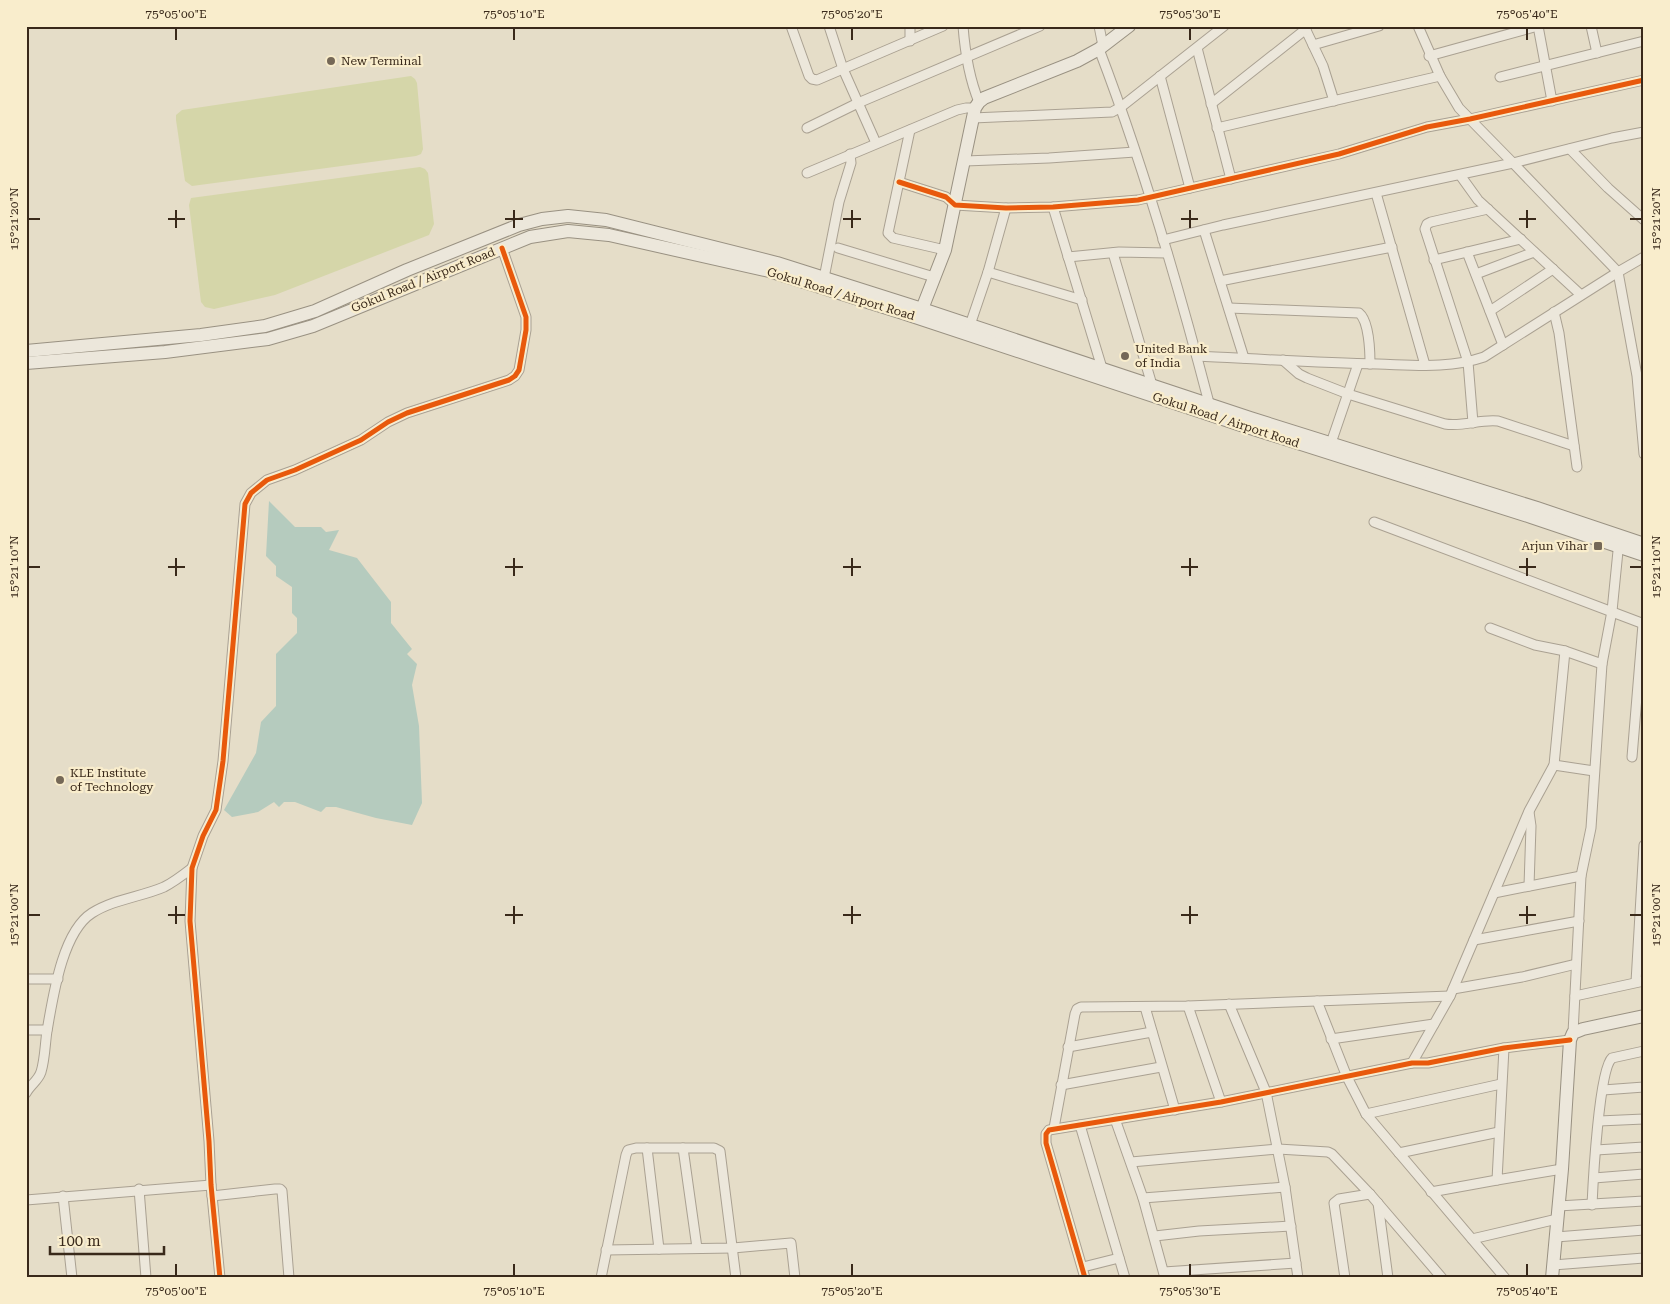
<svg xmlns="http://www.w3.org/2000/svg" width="1670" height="1304" viewBox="0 0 1670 1304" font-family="'Roboto Serif',serif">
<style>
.green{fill:#d5d6a9}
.water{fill:#b5cbbe}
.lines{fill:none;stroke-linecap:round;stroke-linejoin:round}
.street-casing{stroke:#aaa192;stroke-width:11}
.secondary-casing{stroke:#999182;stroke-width:14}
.street{stroke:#ece7db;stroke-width:9}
.secondary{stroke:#ece7db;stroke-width:12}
.cycleway-casing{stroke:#f9edcc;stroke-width:8}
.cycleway{stroke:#e8590c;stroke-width:5}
.ticks{fill:none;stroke:#39291a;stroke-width:2}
.poi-dot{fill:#756857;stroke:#f9edcc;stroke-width:2}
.labels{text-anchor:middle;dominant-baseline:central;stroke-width:4.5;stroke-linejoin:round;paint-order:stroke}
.poi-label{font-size:12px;fill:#39291a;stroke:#f9edcc;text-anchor:start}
.street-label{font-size:12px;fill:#39291a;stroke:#f9edcc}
.neatline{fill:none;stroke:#39291a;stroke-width:2}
.ticks-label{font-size:12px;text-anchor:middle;fill:#39291a}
</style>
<rect width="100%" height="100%" fill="#e5ddc8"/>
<g class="green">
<path d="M 411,76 L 415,79 L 417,83 L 423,149 L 421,154 L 416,156 L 192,186 L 185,181 L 176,120 L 176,115 L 182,110 Z"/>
<path d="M 420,167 L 425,169 L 428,173 L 434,224 L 429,235 L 275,295 L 214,309 L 205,307 L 201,302 L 189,205 L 191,198 Z"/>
</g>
<path class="water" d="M 269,501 L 295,527 L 321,527 L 326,532 L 339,530 L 329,550 L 357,558 L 391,602 L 391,623 L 412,649 L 407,654 L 417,664 L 412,685 L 419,726 L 422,803 L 412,825 L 376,818 L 336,807 L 326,807 L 321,812 L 295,802 L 284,802 L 279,807 L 274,802 L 258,812 L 232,817 L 224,810 L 256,753 L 261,722 L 276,706 L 276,654 L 297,633 L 297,618 L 292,613 L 292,587 L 276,576 L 276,566 L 266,556 Z"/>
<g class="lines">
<g class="street-casing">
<g id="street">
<path d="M 791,26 L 809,76 L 812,79 L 817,80 L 943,26"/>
<path d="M 829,26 L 843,69 L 876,143"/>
<path d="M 963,26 C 965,52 969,78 979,102"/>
<path d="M 1099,26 L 1103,46"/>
<path d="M 1304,26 L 1323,66 L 1334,101"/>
<path d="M 1418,26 L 1440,76 L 1459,108 L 1513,163 L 1612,138 L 1644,132"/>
<path d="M 1538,26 L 1552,101"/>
<path d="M 1591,26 L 1597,53"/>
<path d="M 910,41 L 910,26"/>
<path d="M 1313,45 L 1379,26"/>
<path d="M 1197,48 L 1231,179"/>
<path d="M 1099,49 C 1143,164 1178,284 1209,403 L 1208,409"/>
<path d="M 1429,56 L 1538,26"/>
<path d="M 1160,76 L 1190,188"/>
<path d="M 1500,77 L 1644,41"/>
<path d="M 1211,104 L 1306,29"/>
<path d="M 973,118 L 1112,112 L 1121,107 L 1224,26"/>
<path d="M 807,128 L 858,103 L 1040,26"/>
<path d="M 1217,128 L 1440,76"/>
<path d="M 910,130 L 888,233 L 893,238 L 945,250"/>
<path d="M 1570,149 L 1608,188 L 1644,220"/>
<path d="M 965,161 L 1049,158 L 1135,152"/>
<path d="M 807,173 L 957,110 L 966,108 L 975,108"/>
<path d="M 1460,175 L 1478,200 L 1581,295"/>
<path d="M 899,182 L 946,197 L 955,205 L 1006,208 L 1053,207 L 1138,200 L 1339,154 L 1427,127 L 1470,119 L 1644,80"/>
<path d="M 1376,193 L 1425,365"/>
<path d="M 1053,207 L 1102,368"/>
<path d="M 1204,230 L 1244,358"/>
<path d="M 1163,240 L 1223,225 L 1513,163 L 1618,272 L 1644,257"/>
<path d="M 838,248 L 934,277"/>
<path d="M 1467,252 L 1503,345"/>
<path d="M 1113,253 L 1152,385"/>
<path d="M 1068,257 L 1119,252 L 1167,253"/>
<path d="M 1434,260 L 1521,239"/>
<path d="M 988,272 L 1082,300"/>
<path d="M 1476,274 L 1534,252"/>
<path d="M 824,278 L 839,202 L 851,163 L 850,154"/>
<path d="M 1220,281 L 1392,247"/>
<path d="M 1229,308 L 1359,313 C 1369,321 1370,351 1370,364"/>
<path d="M 1490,311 L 1553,269"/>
<path d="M 1554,312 L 1559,333 L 1577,467"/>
<path d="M 970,325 L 988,272 L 1006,208"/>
<path d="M 1197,356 C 1257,359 1317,363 1378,364 C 1414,365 1449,369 1484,357 L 1618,272 L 1637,376 L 1644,454"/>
<path d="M 1283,360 L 1299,374 L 1307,378 L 1348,394 L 1445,424 C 1463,427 1480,419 1498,421 L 1574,446"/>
<path d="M 1473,423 L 1468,362 L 1425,229 L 1427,224 L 1431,222 L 1488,209"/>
<path d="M 1331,443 L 1358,364"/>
<path d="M 1374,522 L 1644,624"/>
<path d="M 1490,628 L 1535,645 L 1565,651 L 1602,664"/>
<path d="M 1632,757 L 1643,624"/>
<path d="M 1554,765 L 1594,771"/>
<path d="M 1529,886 L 1531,826 L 1529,812"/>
<path d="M 1494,893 L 1581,876"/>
<path d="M 1474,940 L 1579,921"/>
<path d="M 26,979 L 58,979"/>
<path d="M 1636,982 L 1644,845"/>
<path d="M 1453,989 L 1522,977 L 1576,964"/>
<path d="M 1575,996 L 1644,981"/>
<path d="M 1317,1001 L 1347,1077 L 1366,1114 L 1505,1278"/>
<path d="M 1229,1004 L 1266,1092 L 1285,1187 L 1298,1278"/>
<path d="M 1188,1006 L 1221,1102"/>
<path d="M 1145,1007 L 1175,1110"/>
<path d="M 26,1030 L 47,1030"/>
<path d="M 1573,1033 L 1581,876 L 1591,828 L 1602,664 L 1612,611 L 1619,541"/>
<path d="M 1331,1039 L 1434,1024"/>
<path d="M 1068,1047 L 1152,1032"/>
<path d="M 1504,1048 L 1497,1180 L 1562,1169"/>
<path d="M 1412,1063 L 1450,996 L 1529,811 L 1554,765 L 1565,651"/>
<path d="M 1061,1085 L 1161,1067"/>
<path d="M 1603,1090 L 1644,1087"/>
<path d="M 26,1093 C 30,1085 38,1081 41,1072 C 45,1059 45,1044 47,1031 C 53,997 62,932 92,913 C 114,899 141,897 164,887 C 174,882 183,875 192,868"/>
<path d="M 1366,1114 L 1501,1084"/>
<path d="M 1115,1119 L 1143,1198 L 1165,1278"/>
<path d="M 1599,1121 L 1644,1119"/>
<path d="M 1080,1125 L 1125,1278"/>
<path d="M 1054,1128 L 1075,1014 L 1077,1009 L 1081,1007 L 1188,1006 L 1450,996"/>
<path d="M 647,1148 L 659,1249"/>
<path d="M 683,1148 L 697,1248"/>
<path d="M 1596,1150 L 1644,1147"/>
<path d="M 1399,1153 L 1499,1132"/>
<path d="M 1131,1162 L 1278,1149 L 1328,1152 L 1332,1154 L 1370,1194 L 1442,1278"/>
<path d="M 1594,1178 L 1644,1174"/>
<path d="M 139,1189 L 146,1278"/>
<path d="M 1431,1192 L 1497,1180"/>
<path d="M 63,1196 L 72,1278"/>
<path d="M 212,1196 L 275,1189 L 280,1189 L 282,1191 L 289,1278"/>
<path d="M 1143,1198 L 1285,1187"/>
<path d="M 26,1200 L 211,1185"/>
<path d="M 1378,1203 L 1388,1278"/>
<path d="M 1592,1205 C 1593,1183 1599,1069 1612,1058 L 1644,1051"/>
<path d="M 1558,1206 L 1644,1201"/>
<path d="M 1155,1236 L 1199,1231 L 1291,1226"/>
<path d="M 1556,1237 L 1644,1230"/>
<path d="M 1472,1239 L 1557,1219"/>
<path d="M 606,1250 L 733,1248 L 791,1243 L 795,1278"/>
<path d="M 1553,1265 L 1644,1258"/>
<path d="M 1083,1267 L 1119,1258"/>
<path d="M 1164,1272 L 1296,1263"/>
<path d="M 220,1278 L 211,1185 L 209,1141 L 190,921 L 192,868 L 203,836 L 216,810 L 223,761 L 245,504 L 251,493 L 267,480 L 295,470 L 361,440 L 388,422 L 407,413 L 509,380 L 515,376 L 519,370 L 526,330 L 526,317 L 502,248"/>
<path d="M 601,1278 L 626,1155 L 628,1150 L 636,1148 L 714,1148 L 720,1151 L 736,1278"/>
<path d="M 1085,1278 L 1046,1143 L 1046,1134 L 1049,1130 L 1221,1102 L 1412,1063 L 1428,1063 L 1504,1048 L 1570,1040"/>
<path d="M 1345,1278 L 1334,1203 L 1339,1199 L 1370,1194"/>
</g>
</g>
<g class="secondary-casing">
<g id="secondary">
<path d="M 922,309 L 945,250 L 975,108 L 979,102 L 984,98 L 1077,61 L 1099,49 L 1129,26"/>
<path d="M 26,351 L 201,335 L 265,326 L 315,311 L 407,270 L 519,225 L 542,219 L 568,216 L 606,220 L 777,263 L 922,309 L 1250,418 L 1537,508 L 1644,544"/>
<path d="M 26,363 L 165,352 L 268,339 L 313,326 L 530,237 L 568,231 L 609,235 L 769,271 L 903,313 L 1244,426 L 1531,517 L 1644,555"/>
<path d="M 1552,1278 L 1562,1169 L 1570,1040 L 1573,1033 L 1583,1029 L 1644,1016"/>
</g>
</g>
<use href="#street" class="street"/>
<use href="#secondary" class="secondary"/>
<g class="cycleway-casing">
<g id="cycleway">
<path d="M 899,182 L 946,197 L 955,205 L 1006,208 L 1053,207 L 1138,200 L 1339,154 L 1427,127 L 1470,119 L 1644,80"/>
<path d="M 220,1278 L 211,1185 L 209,1141 L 190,921 L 192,868 L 203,836 L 216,810 L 223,761 L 245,504 L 251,493 L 267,480 L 295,470 L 361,440 L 388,422 L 407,413 L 509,380 L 515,376 L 519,370 L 526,330 L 526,317 L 502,248"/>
<path d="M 1085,1278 L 1046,1143 L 1046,1134 L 1049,1130 L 1221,1102 L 1412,1063 L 1428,1063 L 1504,1048 L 1570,1040"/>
</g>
</g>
<use href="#cycleway" class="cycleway"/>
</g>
<path class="ticks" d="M 176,28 L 176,40M 514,28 L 514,40M 852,28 L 852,40M 1190,28 L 1190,40M 1527,28 L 1527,40M 176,210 L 176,228M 514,210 L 514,228M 852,210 L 852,228M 1190,210 L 1190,228M 1527,210 L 1527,228M 28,219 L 40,219M 168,219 L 185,219M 505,219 L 523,219M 843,219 L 861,219M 1181,219 L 1198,219M 1519,219 L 1536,219M 1630,219 L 1642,219M 176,558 L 176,576M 514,558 L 514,576M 852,558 L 852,576M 1190,558 L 1190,576M 1527,558 L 1527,576M 28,567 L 40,567M 168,567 L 185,567M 505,567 L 523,567M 843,567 L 861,567M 1181,567 L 1198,567M 1519,567 L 1536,567M 1630,567 L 1642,567M 176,906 L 176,924M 514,906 L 514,924M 852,906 L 852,924M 1190,906 L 1190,924M 1527,906 L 1527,924M 28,915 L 40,915M 168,915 L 185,915M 505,915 L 523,915M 843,915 L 861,915M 1181,915 L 1198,915M 1519,915 L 1536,915M 1630,915 L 1642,915M 176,1264 L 176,1276M 514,1264 L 514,1276M 852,1264 L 852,1276M 1190,1264 L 1190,1276M 1527,1264 L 1527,1276"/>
<g class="poi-dot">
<circle cx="331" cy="61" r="5"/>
<circle cx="1125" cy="356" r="5"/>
<rect x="1593" y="541" width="10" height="10" rx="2.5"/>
<circle cx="60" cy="780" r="5"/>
</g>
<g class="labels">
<g class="poi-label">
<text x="341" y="61">New Terminal</text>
<text x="1135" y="349">United Bank<tspan x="1135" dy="14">of India</tspan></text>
<text x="1588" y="546" text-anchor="end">Arjun Vihar</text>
<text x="70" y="773">KLE Institute<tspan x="70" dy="14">of Technology</tspan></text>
</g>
<g class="street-label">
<text transform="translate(423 280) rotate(-22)">Gokul Road / Airport Road</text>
<text transform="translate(841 294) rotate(17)">Gokul Road / Airport Road</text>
<text transform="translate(1226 420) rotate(18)">Gokul Road / Airport Road</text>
</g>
</g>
<rect width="1670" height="1304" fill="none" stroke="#f9edcc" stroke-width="55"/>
<path d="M50 1246v8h114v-8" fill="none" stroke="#39291a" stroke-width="2.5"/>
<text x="58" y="1246" font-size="15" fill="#39291a" stroke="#f9edcc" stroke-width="4" paint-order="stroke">100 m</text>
<rect x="28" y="28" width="1614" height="1248" class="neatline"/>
<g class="ticks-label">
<text x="176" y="18">75°05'00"E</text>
<text x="514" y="18">75°05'10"E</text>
<text x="852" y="18">75°05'20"E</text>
<text x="1190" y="18">75°05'30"E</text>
<text x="1527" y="18">75°05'40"E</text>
<text transform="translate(14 219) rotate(-90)" y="4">15°21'20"N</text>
<text transform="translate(1656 219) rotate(-90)" y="4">15°21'20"N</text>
<text transform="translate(14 567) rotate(-90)" y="4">15°21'10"N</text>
<text transform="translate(1656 567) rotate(-90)" y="4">15°21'10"N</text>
<text transform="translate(14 915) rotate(-90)" y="4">15°21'00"N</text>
<text transform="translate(1656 915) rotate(-90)" y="4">15°21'00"N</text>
<text x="176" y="1295">75°05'00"E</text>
<text x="514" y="1295">75°05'10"E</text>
<text x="852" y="1295">75°05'20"E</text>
<text x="1190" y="1295">75°05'30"E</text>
<text x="1527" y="1295">75°05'40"E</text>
</g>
</svg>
